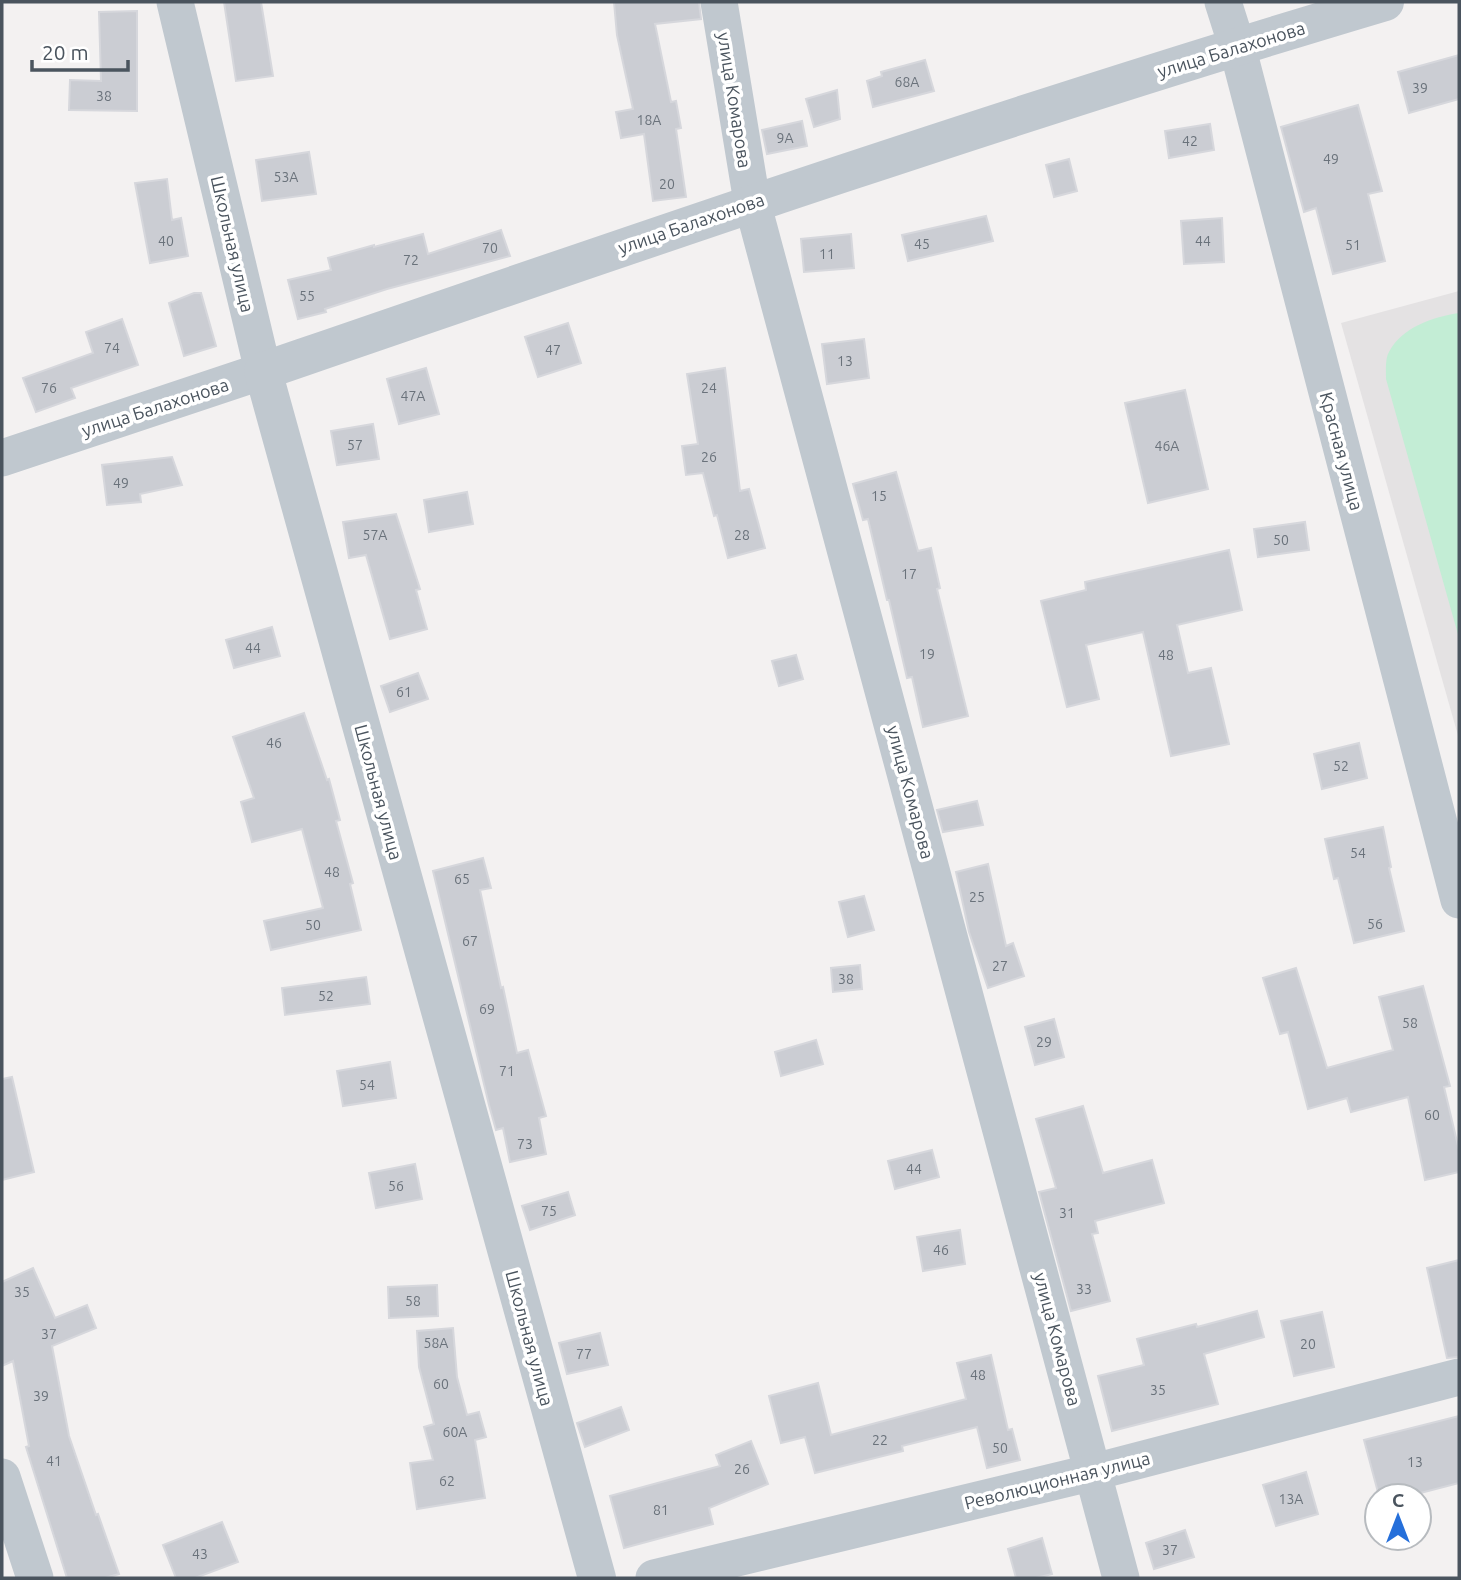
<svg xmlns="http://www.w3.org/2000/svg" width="1461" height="1580" viewBox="0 0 1461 1580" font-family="Ubuntu,sans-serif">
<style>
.education{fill:#e4e2e3}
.green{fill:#c3edd5}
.building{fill:#cbcdd3;stroke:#d6d7dc;stroke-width:2}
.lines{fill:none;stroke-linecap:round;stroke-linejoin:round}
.minor{stroke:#c0c8cf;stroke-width:37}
.tertiary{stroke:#c0c8cf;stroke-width:38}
.labels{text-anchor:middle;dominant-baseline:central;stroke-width:7;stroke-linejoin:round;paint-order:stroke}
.number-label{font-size:14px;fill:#6a727b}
.street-label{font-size:18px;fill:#4a545e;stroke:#fff}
</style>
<rect width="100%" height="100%" fill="#f3f1f1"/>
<path class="education" d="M 1459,291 L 1459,739 L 1341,323 Z"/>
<path class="green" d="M 1459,313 L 1459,638 L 1386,379 C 1386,371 1385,359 1389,352 C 1402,327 1433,317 1459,313 Z"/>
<g class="building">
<path d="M 224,2 L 261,2 L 273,76 L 236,81 Z"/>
<path d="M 614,2 L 699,2 L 701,19 L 655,24 L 671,102 L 676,101 L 681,128 L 676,129 L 686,197 L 653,201 L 644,134 L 621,138 L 616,112 L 633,109 L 617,35 Z"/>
<path d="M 137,11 L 137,111 L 69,110 L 70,80 L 101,81 L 99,12 Z"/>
<path d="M 1459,55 L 1459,99 L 1409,113 L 1398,72 Z"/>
<path d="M 925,60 L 934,91 L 873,107 L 867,81 L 882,76 L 881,72 Z"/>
<path d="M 837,90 L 840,119 L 814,127 L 806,99 Z"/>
<path d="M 1358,105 L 1382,191 L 1368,194 L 1385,261 L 1333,274 L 1316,208 L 1304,212 L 1281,127 Z"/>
<path d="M 802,121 L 807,146 L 767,154 L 762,130 Z"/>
<path d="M 1210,124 L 1214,150 L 1169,158 L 1165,131 Z"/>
<path d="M 309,152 L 316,194 L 262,201 L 256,160 Z"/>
<path d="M 1069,159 L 1077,191 L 1054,197 L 1046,165 Z"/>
<path d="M 167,179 L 172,220 L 181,218 L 188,256 L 150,263 L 135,183 Z"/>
<path d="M 986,216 L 993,241 L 908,261 L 902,235 Z"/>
<path d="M 1222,218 L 1224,262 L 1184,264 L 1181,221 Z"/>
<path d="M 501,230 L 510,256 L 387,289 L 325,309 L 326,312 L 298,319 L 288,280 L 331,270 L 328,258 L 374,245 L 374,247 L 423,234 L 428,254 Z"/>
<path d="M 851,234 L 854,268 L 804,272 L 801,239 Z"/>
<path d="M 194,293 L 201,293 L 216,346 L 184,356 L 169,303 Z"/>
<path d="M 122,319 L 138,365 L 71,388 L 75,398 L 36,412 L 23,378 L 93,353 L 86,332 Z"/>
<path d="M 568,323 L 581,363 L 538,377 L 525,337 Z"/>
<path d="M 864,339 L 869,378 L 827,384 L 822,344 Z"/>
<path d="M 426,368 L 439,414 L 399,424 L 387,379 Z"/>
<path d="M 725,368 L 740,491 L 749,489 L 765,548 L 728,558 L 717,515 L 714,516 L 703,473 L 686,475 L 682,446 L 698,444 L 687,374 Z"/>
<path d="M 1185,390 L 1208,489 L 1148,503 L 1125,403 Z"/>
<path d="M 373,424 L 379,459 L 337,465 L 331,431 Z"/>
<path d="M 172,457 L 182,485 L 140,494 L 141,502 L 107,505 L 102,465 Z"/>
<path d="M 896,472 L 918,551 L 931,548 L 940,588 L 937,589 L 968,716 L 923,727 L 912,677 L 907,678 L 889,600 L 887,600 L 868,519 L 863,520 L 853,484 Z"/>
<path d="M 467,492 L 473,524 L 429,532 L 424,500 Z"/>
<path d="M 396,514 L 420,589 L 416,590 L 427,629 L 390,639 L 366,555 L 349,558 L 343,522 Z"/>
<path d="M 1305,522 L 1309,550 L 1258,557 L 1254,529 Z"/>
<path d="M 1229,550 L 1242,610 L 1177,625 L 1188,673 L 1211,668 L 1229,744 L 1171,756 L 1143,632 L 1086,645 L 1099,699 L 1067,707 L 1041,601 L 1086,590 L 1085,582 Z"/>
<path d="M 272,627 L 280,656 L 234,668 L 226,640 Z"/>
<path d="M 796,655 L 803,679 L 779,686 L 772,661 Z"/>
<path d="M 418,673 L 428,699 L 390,712 L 381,686 Z"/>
<path d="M 304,713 L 327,780 L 329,779 L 340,820 L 336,821 L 353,883 L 350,884 L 361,930 L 271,950 L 264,921 L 323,908 L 302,829 L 252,842 L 241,802 L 254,798 L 233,737 Z"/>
<path d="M 1359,743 L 1367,778 L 1322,789 L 1314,754 Z"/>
<path d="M 977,801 L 983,825 L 943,832 L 937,810 Z"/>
<path d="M 1383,827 L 1391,867 L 1389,868 L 1404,931 L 1354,943 L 1338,878 L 1334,879 L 1325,839 Z"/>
<path d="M 483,858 L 491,888 L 480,890 L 501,988 L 503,987 L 517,1053 L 528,1050 L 546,1116 L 539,1118 L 546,1154 L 510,1162 L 503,1128 L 496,1130 L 489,1105 L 433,871 Z"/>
<path d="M 988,864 L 1006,946 L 1013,943 L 1024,976 L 988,988 L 969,932 L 956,872 Z"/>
<path d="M 864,896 L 874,930 L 848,937 L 839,902 Z"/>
<path d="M 860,965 L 862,989 L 833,992 L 831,968 Z"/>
<path d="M 1296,968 L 1327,1068 L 1393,1050 L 1379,997 L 1423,986 L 1450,1086 L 1444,1087 L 1459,1150 L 1459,1172 L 1425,1180 L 1408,1097 L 1351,1112 L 1347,1098 L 1308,1109 L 1288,1032 L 1280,1034 L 1263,978 Z"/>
<path d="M 366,977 L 370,1004 L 285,1015 L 282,988 Z"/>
<path d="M 1054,1019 L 1064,1057 L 1035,1065 L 1025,1027 Z"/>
<path d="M 816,1040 L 823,1064 L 781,1076 L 775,1052 Z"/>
<path d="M 390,1062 L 396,1098 L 343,1106 L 337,1071 Z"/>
<path d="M 12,1077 L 34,1172 L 2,1180 L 2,1079 Z"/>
<path d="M 1083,1106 L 1103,1173 L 1152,1160 L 1164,1203 L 1095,1221 L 1098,1233 L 1092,1234 L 1110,1301 L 1071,1311 L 1039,1192 L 1056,1188 L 1036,1119 Z"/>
<path d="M 932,1150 L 939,1177 L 895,1189 L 888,1161 Z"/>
<path d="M 415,1164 L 422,1199 L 376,1208 L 369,1173 Z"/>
<path d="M 568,1192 L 575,1215 L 530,1230 L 522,1206 Z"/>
<path d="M 960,1230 L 965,1264 L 923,1271 L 917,1237 Z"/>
<path d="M 1459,1260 L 1459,1357 L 1447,1358 L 1427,1268 Z"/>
<path d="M 33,1268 L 55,1318 L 87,1305 L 96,1328 L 52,1346 L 69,1436 L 96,1515 L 98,1514 L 119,1574 L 105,1578 L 67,1578 L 26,1447 L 29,1446 L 13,1361 L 2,1366 L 2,1282 Z"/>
<path d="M 437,1285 L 438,1316 L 389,1318 L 388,1287 Z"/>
<path d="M 1257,1311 L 1264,1337 L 1204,1354 L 1218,1404 L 1112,1431 L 1098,1376 L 1144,1365 L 1137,1339 L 1196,1324 L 1197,1327 Z"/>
<path d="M 1322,1312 L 1334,1367 L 1294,1376 L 1281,1321 Z"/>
<path d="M 453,1328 L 457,1377 L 467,1415 L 479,1412 L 486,1437 L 475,1440 L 485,1498 L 417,1509 L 410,1463 L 433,1460 L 424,1427 L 434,1424 L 419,1367 L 417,1331 Z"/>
<path d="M 600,1333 L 608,1365 L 567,1374 L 559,1343 Z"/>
<path d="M 991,1355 L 1008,1430 L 1012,1429 L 1020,1460 L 987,1468 L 977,1427 L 902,1446 L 903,1451 L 815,1473 L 805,1437 L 781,1443 L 769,1396 L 818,1383 L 831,1435 L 966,1399 L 957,1363 Z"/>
<path d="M 621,1407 L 629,1430 L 585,1447 L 577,1423 Z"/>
<path d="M 1459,1416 L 1459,1483 L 1409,1496 L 1379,1496 L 1364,1440 Z"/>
<path d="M 751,1441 L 768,1484 L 709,1508 L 713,1524 L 624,1548 L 610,1496 L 720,1466 L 716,1455 Z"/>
<path d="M 1306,1472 L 1318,1514 L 1276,1526 L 1263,1485 Z"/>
<path d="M 222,1522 L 238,1562 L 195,1578 L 176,1578 L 163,1545 Z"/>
<path d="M 1185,1530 L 1194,1557 L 1154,1569 L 1146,1543 Z"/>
<path d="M 1042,1538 L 1052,1574 L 1036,1578 L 1016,1578 L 1008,1549 Z"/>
</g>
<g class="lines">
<g class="minor">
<path d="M 719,2 L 752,202 L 1121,1578"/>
<path d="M 1223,2 L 1237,46 L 1459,900"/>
<path d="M 2,458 L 263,371 L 175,2"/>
<path d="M 2,1477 L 35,1578"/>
<path d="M 654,1578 L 1094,1472 L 1459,1377"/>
</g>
<path class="tertiary" d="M 597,1578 L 263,371 C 635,243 1008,114 1385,2"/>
</g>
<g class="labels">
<g class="number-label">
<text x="907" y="82">68А</text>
<text x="1420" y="88">39</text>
<text x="104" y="96">38</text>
<text x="649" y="120">18А</text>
<text x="785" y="138">9А</text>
<text x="1190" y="141">42</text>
<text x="1331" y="159">49</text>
<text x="286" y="177">53А</text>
<text x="667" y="184">20</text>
<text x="166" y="241">40</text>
<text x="1203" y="241">44</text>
<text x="922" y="244">45</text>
<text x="1353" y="245">51</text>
<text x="490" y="248">70</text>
<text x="827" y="254">11</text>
<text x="411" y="260">72</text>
<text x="307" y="296">55</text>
<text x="112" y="348">74</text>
<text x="553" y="350">47</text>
<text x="845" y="361">13</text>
<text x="49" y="388">76</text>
<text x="709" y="388">24</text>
<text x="413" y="396">47А</text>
<text x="355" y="445">57</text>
<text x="1167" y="446">46А</text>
<text x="709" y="457">26</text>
<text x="121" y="483">49</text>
<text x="879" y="496">15</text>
<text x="375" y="535">57А</text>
<text x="742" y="535">28</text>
<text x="1281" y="540">50</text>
<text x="909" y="574">17</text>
<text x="253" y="648">44</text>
<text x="927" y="654">19</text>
<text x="1166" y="655">48</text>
<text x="404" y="692">61</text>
<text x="274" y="743">46</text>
<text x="1341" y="766">52</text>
<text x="1358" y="853">54</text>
<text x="332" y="872">48</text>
<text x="462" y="879">65</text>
<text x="977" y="897">25</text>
<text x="1375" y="924">56</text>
<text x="313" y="925">50</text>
<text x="470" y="941">67</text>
<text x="1000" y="966">27</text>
<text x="846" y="979">38</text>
<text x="326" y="996">52</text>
<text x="487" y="1009">69</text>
<text x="1410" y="1023">58</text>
<text x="1044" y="1042">29</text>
<text x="507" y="1071">71</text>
<text x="367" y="1085">54</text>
<text x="1432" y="1115">60</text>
<text x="525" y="1144">73</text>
<text x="914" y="1169">44</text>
<text x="396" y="1186">56</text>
<text x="549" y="1211">75</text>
<text x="1067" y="1213">31</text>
<text x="941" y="1250">46</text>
<text x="1084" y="1289">33</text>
<text x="22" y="1292">35</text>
<text x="413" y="1301">58</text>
<text x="49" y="1334">37</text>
<text x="436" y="1343">58А</text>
<text x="1308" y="1344">20</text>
<text x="584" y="1354">77</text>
<text x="978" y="1375">48</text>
<text x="441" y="1384">60</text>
<text x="1158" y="1390">35</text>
<text x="41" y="1396">39</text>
<text x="455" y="1432">60А</text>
<text x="880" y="1440">22</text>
<text x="1000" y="1448">50</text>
<text x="54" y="1461">41</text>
<text x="1415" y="1462">13</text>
<text x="742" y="1469">26</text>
<text x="447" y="1481">62</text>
<text x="1291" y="1499">13А</text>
<text x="661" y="1510">81</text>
<text x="1170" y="1550">37</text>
<text x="200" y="1554">43</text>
</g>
<g class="street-label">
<text transform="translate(1231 49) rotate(-17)">улица Балахонова</text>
<text transform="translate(735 100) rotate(81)">улица Комарова</text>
<text transform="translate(691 223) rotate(-19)">улица Балахонова</text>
<text transform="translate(233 244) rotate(77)">Школьная улица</text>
<text transform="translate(155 407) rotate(-18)">улица Балахонова</text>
<text transform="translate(1342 451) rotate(75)">Красная улица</text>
<text transform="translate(379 792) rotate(75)">Школьная улица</text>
<text transform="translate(911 792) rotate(75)">улица Комарова</text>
<text transform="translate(530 1338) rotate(75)">Школьная улица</text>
<text transform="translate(1058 1339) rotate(75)">улица Комарова</text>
<text transform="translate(1057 1480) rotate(-14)">Революционная улица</text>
</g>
</g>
<rect width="1461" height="1580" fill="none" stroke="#4a545e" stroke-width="7"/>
<g transform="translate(1398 1517)"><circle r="33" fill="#ffffff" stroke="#b7bbbf" stroke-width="2"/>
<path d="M0-5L12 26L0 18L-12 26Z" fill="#256fda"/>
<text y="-10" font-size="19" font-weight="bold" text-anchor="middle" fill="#4a545e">С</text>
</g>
<path d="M32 60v10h96v-10" fill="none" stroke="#4a545e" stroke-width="3.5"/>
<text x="42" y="60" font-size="21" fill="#4a545e" stroke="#ffffff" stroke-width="5" paint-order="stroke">20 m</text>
</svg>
